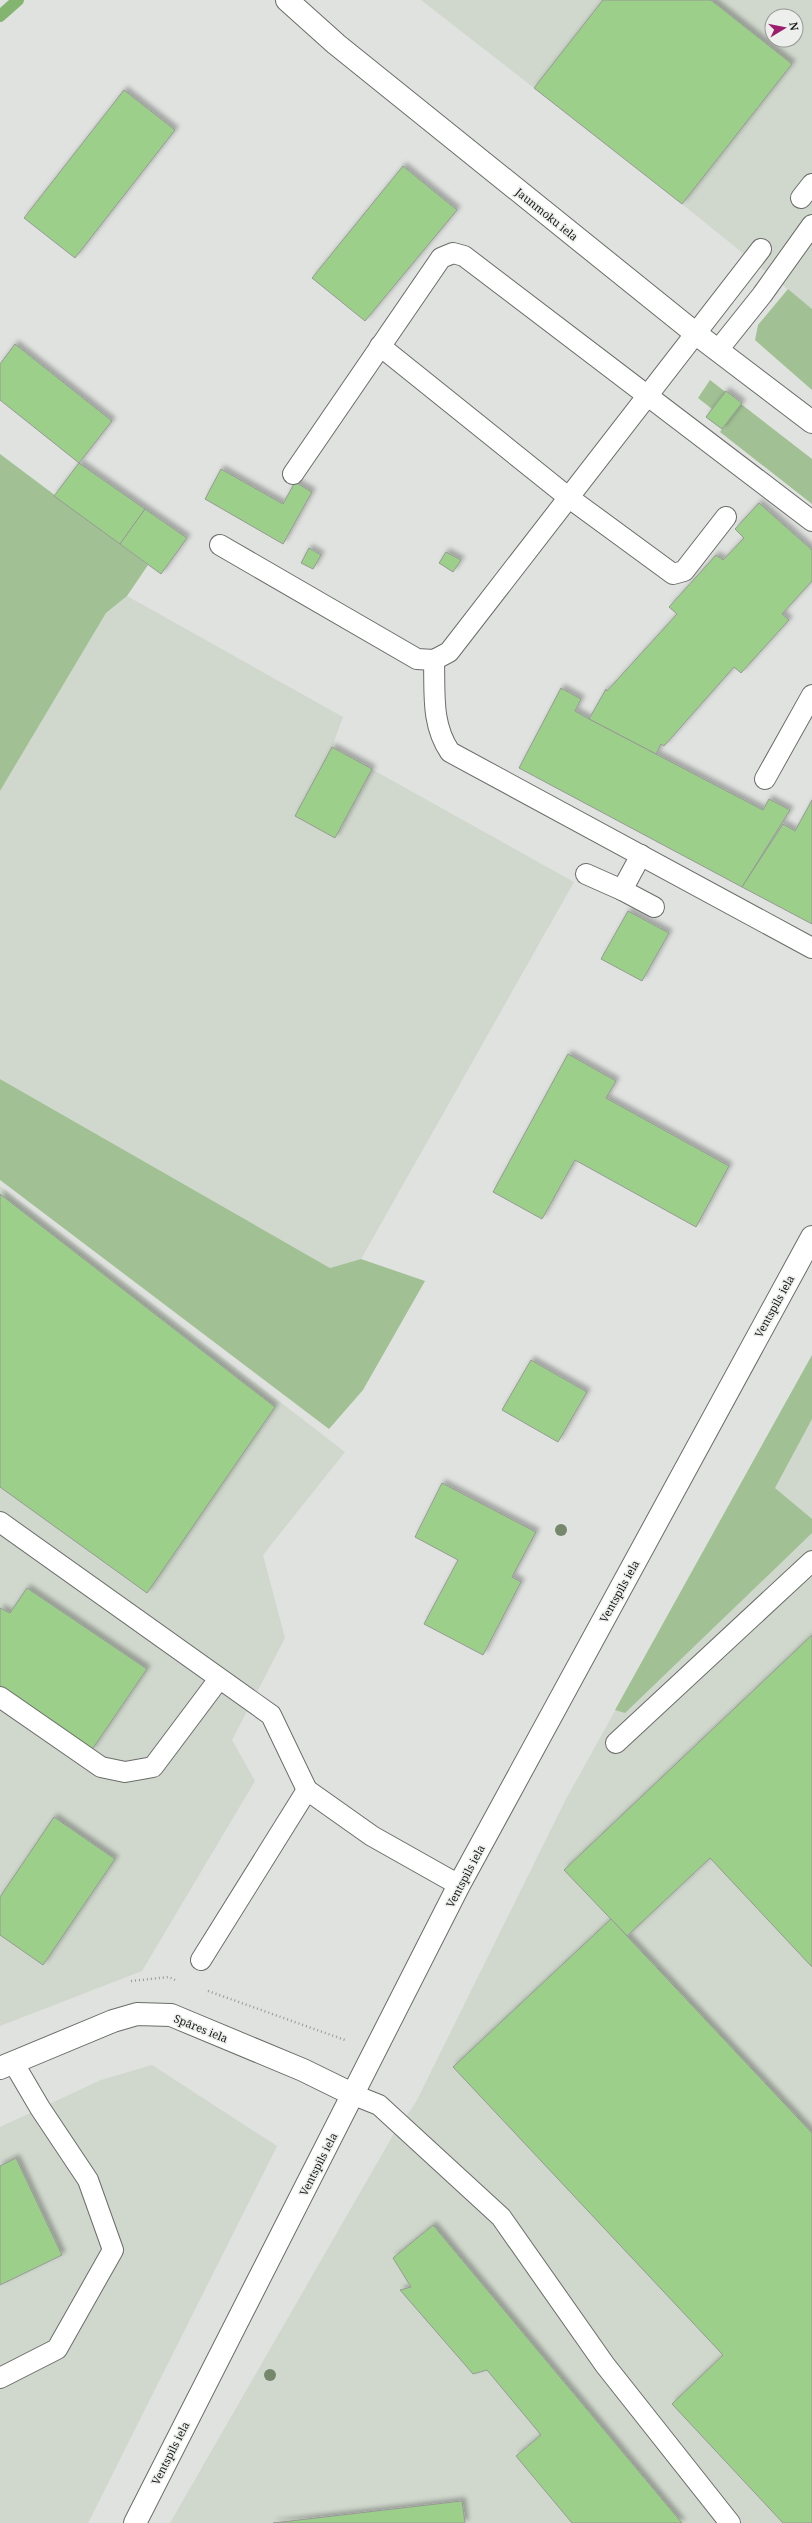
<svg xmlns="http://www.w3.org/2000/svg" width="812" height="2523" viewBox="0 0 812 2523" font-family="'Noto Serif',serif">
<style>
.built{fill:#d0d8cd;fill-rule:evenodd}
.green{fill:#a1c195}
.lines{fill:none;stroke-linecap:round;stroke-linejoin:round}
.stream{stroke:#83b470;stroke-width:12}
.building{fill:#9ccf89;stroke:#979a96;filter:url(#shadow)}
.service-casing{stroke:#6a6d69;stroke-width:22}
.minor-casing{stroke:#6a6d69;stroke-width:24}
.tertiary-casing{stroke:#6a6d69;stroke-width:24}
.path{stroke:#989a97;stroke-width:2.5;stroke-dasharray:1 3;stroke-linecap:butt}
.service{stroke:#fff;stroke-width:20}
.minor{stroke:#fff;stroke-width:22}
.tertiary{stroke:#fff;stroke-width:22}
.tree{fill:#75886c}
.labels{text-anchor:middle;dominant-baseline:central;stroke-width:3;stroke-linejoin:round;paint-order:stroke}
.street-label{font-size:11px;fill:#181918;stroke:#ecefeb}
</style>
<defs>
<filter id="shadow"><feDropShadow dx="3.5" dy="-3.5" stdDeviation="2" flood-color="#0004"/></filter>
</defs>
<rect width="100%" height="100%" fill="#dfe2de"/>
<g class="built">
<path d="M 421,0 L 603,0 L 534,88 Z"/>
<path d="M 711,0 L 812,0 L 812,309 L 682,204 L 792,64 ZM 772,16 L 796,16 L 796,40 L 772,40 Z"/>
<path d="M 127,596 L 343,717 L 332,747 L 574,882 L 361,1259 L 330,1268 L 0,1079 L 0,791 L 106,613 Z"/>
<path d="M 0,1186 L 345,1452 L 263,1555 L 285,1638 L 232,1740 L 255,1781 L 142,1971 L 0,2026 Z"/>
<path d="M 812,1355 L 812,2523 L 170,2523 L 392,2137 L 416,2102 L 565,1801 Z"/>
<path d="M 152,2065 L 277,2146 L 88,2523 L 0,2523 L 0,2127 L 101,2080 Z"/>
</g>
<g class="green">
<path d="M 788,289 L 812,309 L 812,390 L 755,340 L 758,325 Z"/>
<path d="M 710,380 L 812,459 L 812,504 L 720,432 L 722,429 L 706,417 L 712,409 L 698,398 Z"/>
<path d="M 0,454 L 148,565 L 127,596 L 106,613 L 0,791 Z"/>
<path d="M 0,1079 L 330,1268 L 361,1259 L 425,1281 L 363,1390 L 329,1429 L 0,1180 Z"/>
<path d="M 812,1355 L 812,1419 L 775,1488 L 812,1519 L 812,1533 L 625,1713 L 615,1710 Z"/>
</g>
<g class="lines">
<path class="stream" d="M 0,16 L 18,0"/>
</g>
<g class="building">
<path d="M 603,0 L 711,0 L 792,64 L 682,204 L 534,88 Z"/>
<path d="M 124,90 L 175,130 L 75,258 L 24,218 Z"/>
<path d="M 403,166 L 457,210 L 365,321 L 312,278 Z"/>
<path d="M 15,344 L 112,421 L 79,463 L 0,400 L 0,364 Z"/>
<path d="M 726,391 L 742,403 L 722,429 L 706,417 Z"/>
<path d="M 79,463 L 145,509 L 120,544 L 54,496 Z"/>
<path d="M 221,469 L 283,504 L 295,482 L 312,492 L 283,544 L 205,499 Z"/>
<path d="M 759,503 L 812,550 L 812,581 L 782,614 L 789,620 L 741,673 L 734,667 L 664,746 L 661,744 L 656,754 L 589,719 L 606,689 L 607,691 L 677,614 L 669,607 L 716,555 L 723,560 L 744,538 L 735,529 Z"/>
<path d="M 145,509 L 187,538 L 161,574 L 120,544 Z"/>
<path d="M 309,548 L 321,555 L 313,569 L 301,563 Z"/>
<path d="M 446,552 L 461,560 L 453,572 L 439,563 Z"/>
<path d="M 561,688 L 581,699 L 575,711 L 589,719 L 763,810 L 769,799 L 790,810 L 742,887 L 519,768 Z"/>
<path d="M 332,747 L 372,769 L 335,838 L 295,816 Z"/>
<path d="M 812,800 L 812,924 L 742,887 L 783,824 L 795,831 Z"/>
<path d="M 628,911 L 669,933 L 642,981 L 601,959 Z"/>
<path d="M 568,1054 L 616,1081 L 606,1098 L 729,1166 L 696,1227 L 575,1160 L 542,1219 L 493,1192 Z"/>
<path d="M 0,1194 L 275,1407 L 147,1593 L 0,1487 Z"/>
<path d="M 531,1360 L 587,1392 L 558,1442 L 502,1410 Z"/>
<path d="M 442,1483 L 536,1532 L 512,1577 L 521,1582 L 483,1655 L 424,1624 L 458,1560 L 415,1537 Z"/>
<path d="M 27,1588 L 147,1669 L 91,1751 L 0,1688 L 0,1608 L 10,1613 Z"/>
<path d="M 812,1635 L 812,1967 L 710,1858 L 627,1936 L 564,1870 Z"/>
<path d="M 54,1817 L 115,1859 L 43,1965 L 0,1935 L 0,1897 Z"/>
<path d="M 611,1919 L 812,2133 L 812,2523 L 783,2523 L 672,2404 L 723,2355 L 453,2067 Z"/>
<path d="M 16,2158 L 62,2255 L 0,2285 L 0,2166 Z"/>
<path d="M 433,2225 L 682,2523 L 572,2523 L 516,2456 L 541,2435 L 487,2370 L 473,2374 L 400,2290 L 411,2287 L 393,2258 Z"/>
<path d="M 462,2501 L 465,2523 L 273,2523 Z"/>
</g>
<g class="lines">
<g class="service-casing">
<g id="service">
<path d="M 801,198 L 812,184"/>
<path d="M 380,346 L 568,497 L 673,574 L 684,571 L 726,517"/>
<path d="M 718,350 L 762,295 L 812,225"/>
<path d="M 293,474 L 441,258 L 453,253 L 464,256 L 812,521"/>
<path d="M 220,545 L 417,659 L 434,660 L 449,652 L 761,249"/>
<path d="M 434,660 C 435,693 431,724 450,752 L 812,948"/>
<path d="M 765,779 L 812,695"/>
<path d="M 641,855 L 622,890 L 654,907"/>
<path d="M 586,874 L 622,890"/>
<path d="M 0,1522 L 271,1715 L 307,1790"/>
<path d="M 0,1697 L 101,1767 L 125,1772 L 153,1767 L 219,1679"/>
<path d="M 616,1743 L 812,1561"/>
<path d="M 201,1960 L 307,1790 L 372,1836 L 459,1885"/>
<path d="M 354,2095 L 379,2105 L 501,2217 L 605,2365 L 730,2523"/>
<path d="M 0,2378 L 57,2349 L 113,2250 L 88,2180 L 40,2108 L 13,2062"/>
</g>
</g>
<g class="minor-casing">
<path id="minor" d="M 0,2068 L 113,2021 L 137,2014 L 171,2015 L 303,2070 L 354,2095"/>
</g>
<g class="tertiary-casing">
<g id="tertiary">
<path d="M 287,0 L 336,44 L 695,333 L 812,422"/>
<path d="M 135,2523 L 459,1885 L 812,1237"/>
</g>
</g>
<g class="path">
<path d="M 131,1981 L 169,1977 L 175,1980"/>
<path d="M 208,1991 L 345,2040"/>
</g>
<use href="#service" class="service"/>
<use href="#minor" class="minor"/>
<use href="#tertiary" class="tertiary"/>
</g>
<g class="tree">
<circle cx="561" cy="1530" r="6"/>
<circle cx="270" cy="2375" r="6"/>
</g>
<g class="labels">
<g class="street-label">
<text transform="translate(547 214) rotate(39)">Jaunmoku iela</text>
<text transform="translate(774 1306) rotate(-61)">Ventspils iela</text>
<text transform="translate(619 1591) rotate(-61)">Ventspils iela</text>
<text transform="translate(465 1876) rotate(-62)">Ventspils iela</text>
<text transform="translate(201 2028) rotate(22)">Spāres iela</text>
<text transform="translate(318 2164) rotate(-63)">Ventspils iela</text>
<text transform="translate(170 2453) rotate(-63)">Ventspils iela</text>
</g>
</g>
<g transform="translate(784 28) rotate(80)"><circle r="19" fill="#ecefeb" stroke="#979997"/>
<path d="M0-3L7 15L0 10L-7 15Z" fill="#9d1c6e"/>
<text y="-6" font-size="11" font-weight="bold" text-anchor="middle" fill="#181918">N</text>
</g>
</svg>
